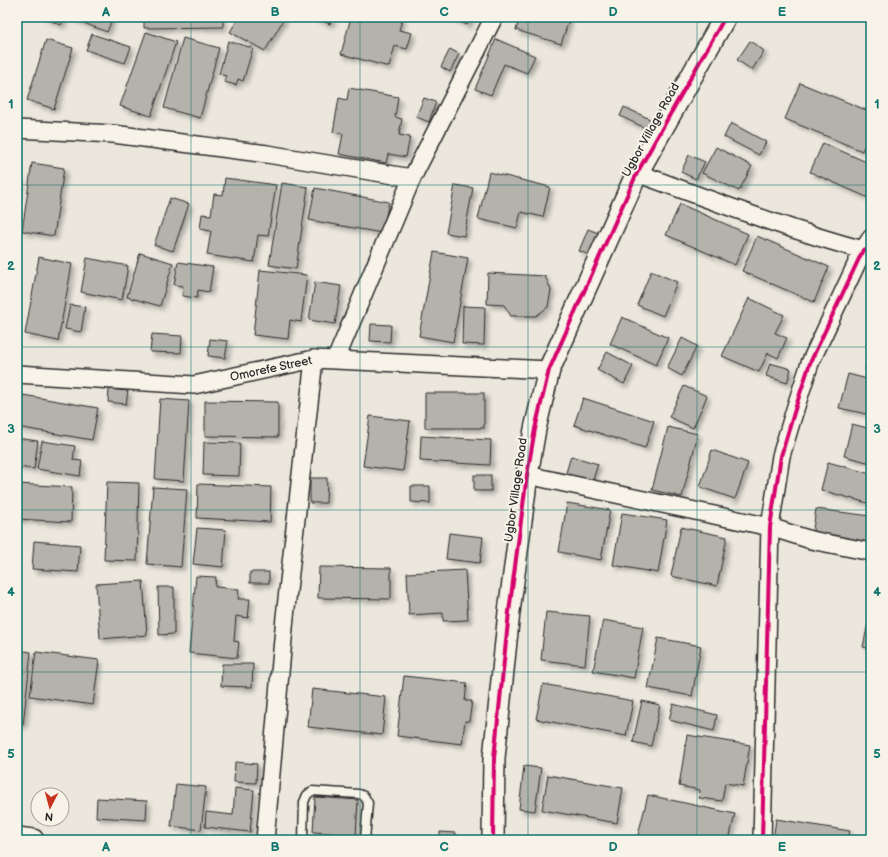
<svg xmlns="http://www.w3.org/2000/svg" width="888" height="857" viewBox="0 0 888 857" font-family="'Balsamiq Sans',sans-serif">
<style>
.building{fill:#b5b2ab;stroke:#2b2b2b;filter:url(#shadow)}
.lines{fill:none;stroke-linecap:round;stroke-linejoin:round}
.service-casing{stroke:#2b2b2b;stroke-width:11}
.minor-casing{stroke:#2b2b2b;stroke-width:20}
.tertiary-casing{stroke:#2b2b2b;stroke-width:24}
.service{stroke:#f7f3e8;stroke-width:8}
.minor{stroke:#f7f3e8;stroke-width:17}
.tertiary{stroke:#f7f3e8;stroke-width:21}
.cycleway-casing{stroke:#f7f3e8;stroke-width:6}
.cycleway{stroke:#d6006c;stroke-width:4}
.grid{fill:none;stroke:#0f766e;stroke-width:1;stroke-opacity:0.55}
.labels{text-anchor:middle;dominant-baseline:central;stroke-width:4;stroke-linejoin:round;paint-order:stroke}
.street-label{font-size:12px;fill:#2b2b2b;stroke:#f7f3e8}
.neatline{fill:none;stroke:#0f766e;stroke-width:1.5}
.grid-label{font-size:13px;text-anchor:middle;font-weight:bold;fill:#0f766e}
</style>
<defs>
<filter id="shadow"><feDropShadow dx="3.5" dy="3.5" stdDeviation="2" flood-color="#0004"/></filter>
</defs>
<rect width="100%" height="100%" fill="#ebe7dd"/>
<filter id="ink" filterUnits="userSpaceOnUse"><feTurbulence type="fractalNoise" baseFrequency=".025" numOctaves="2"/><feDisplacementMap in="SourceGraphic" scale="8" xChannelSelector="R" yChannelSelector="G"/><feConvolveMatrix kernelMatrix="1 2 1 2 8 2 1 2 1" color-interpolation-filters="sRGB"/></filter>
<g filter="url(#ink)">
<g class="building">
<path d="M 42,17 L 65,17 L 61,25 Z"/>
<path d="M 71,17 L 113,17 L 107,32 L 71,18 Z"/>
<path d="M 144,17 L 223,17 L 223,27 L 144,28 Z"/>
<path d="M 239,17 L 285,17 L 265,51 L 230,32 Z"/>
<path d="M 313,17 L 333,17 L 330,24 Z"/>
<path d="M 351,17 L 403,17 L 399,30 L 412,33 L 407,49 L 395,46 L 389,67 L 341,54 Z"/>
<path d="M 450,17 L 472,17 L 467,25 Z"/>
<path d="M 520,17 L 570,17 L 561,44 L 516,30 Z"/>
<path d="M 146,32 L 176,42 L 151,116 L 120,106 Z"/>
<path d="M 92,34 L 131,47 L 125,63 L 86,50 Z"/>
<path d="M 183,38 L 219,48 L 200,118 L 164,108 Z"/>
<path d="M 496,39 L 535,56 L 527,73 L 504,64 L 491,95 L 475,89 Z"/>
<path d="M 46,40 L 73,48 L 54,109 L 27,100 Z"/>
<path d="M 228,41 L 253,48 L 243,81 L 238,79 L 236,85 L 224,82 L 226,76 L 219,74 Z"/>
<path d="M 750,41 L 764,51 L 752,70 L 737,60 Z"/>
<path d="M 450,49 L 459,54 L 450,72 L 441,67 Z"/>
<path d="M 800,83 L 871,112 L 871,131 L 862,151 L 785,119 Z"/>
<path d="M 349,88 L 398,97 L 395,117 L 402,119 L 399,135 L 410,137 L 406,157 L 388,154 L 386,163 L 339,154 L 343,134 L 333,132 L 339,98 L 347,100 Z"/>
<path d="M 424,98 L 436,102 L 429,122 L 416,117 Z"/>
<path d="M 624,107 L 654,121 L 649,130 L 620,116 Z"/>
<path d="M 731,123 L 766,142 L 759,155 L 724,137 Z"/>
<path d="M 823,143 L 871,164 L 871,199 L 810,172 Z"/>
<path d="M 871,146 L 871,159 L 866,157 Z"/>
<path d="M 716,147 L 752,166 L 739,191 L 702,173 Z"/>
<path d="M 689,155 L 705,162 L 696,179 L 681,172 Z"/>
<path d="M 32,163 L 64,168 L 54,236 L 22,231 Z"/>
<path d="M 489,172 L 550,187 L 543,217 L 521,212 L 517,228 L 478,219 Z"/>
<path d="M 17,178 L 21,178 L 17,201 Z"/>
<path d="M 225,178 L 276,185 L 268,236 L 258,235 L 254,262 L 207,255 L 211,231 L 200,229 L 202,214 L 211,215 L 214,194 L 223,195 Z"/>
<path d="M 282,183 L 308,187 L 296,269 L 269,265 Z"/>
<path d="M 455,185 L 473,188 L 464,236 L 446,233 Z"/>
<path d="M 315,188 L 389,202 L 382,233 L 309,220 Z"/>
<path d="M 170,198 L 189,204 L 173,251 L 154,245 Z"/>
<path d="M 680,204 L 748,234 L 735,265 L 666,235 Z"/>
<path d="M 588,229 L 601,234 L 592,256 L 579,251 Z"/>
<path d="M 757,236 L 829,267 L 814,302 L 742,271 Z"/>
<path d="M 434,252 L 468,258 L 453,342 L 419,336 Z"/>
<path d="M 140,253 L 173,263 L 160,306 L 127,297 Z"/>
<path d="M 39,257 L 72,264 L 58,341 L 25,334 Z"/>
<path d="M 87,258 L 128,266 L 122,300 L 81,292 Z"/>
<path d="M 178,262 L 213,267 L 209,292 L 198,290 L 197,298 L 182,296 L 183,286 L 174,285 Z"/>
<path d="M 260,270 L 307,275 L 301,322 L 290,320 L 288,339 L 253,335 Z"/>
<path d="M 651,271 L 677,282 L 663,316 L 637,305 Z"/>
<path d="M 488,273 L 545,276 L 551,290 L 548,307 L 536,316 L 511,316 L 504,305 L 487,304 Z"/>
<path d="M 315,282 L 341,286 L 335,324 L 309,320 Z"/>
<path d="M 749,298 L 784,315 L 775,333 L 787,338 L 778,358 L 768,353 L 759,372 L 722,356 Z"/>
<path d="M 70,305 L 85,307 L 81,332 L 65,329 Z"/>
<path d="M 463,306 L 485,307 L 484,345 L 462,344 Z"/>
<path d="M 622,317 L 668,338 L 656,365 L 610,344 Z"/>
<path d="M 371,324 L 391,325 L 390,342 L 370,341 Z"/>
<path d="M 152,334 L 182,336 L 181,353 L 150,352 Z"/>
<path d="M 682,338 L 697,346 L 682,376 L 667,368 Z"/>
<path d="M 210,339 L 228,341 L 225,358 L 208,356 Z"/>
<path d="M 871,347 L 871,371 L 865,370 Z"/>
<path d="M 607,352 L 633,366 L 624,384 L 597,370 Z"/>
<path d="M 770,363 L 791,369 L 787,383 L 766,376 Z"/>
<path d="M 848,374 L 871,380 L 871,415 L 839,408 Z"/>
<path d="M 684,386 L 707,396 L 693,428 L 669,417 Z"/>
<path d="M 109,389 L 128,391 L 126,404 L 108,402 Z"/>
<rect x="425" y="393" width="59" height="35"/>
<path d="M 23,395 L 98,408 L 92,440 L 17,427 Z"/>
<path d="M 583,398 L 654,421 L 645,448 L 574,425 Z"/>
<path d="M 160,399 L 189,401 L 184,481 L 155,479 Z"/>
<path d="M 205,401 L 278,402 L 278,437 L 205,436 Z"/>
<path d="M 370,416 L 410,421 L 403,471 L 363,466 Z"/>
<path d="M 852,424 L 871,429 L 871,463 L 844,456 Z"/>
<path d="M 668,427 L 698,434 L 682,497 L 652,490 Z"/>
<path d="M 421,436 L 491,440 L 490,465 L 420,461 Z"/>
<path d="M 17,438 L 38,441 L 34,469 L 17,467 Z"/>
<path d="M 42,441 L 75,446 L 73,460 L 82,461 L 80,476 L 37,469 Z"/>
<path d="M 204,442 L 240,443 L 239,476 L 203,475 Z"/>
<path d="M 712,450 L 748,463 L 735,499 L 700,487 Z"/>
<path d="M 571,456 L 598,464 L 592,483 L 565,476 Z"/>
<path d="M 828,462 L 871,474 L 871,504 L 821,490 Z"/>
<rect x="474" y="475" width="17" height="16"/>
<path d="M 310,478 L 327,478 L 326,503 L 310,503 Z"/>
<path d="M 107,482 L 139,483 L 137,561 L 104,560 Z"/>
<path d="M 17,484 L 72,487 L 71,522 L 17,519 Z"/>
<path d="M 198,484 L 271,487 L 270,522 L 197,518 Z"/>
<path d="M 411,486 L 430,486 L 430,503 L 411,502 Z"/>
<path d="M 153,487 L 187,489 L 181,567 L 147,564 Z"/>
<path d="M 567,503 L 610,510 L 601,560 L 559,552 Z"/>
<path d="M 816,509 L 871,516 L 871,543 L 812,536 Z"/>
<path d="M 622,513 L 667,520 L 658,573 L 613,565 Z"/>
<path d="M 681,527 L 727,537 L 717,586 L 671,576 Z"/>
<path d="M 197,528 L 226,530 L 223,567 L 193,564 Z"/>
<path d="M 449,533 L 483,537 L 480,563 L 446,559 Z"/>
<path d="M 34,541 L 80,545 L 78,572 L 32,569 Z"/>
<path d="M 319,567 L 391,568 L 391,599 L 318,598 Z"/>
<path d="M 465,570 L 468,620 L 443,621 L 443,613 L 409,615 L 407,573 Z"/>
<rect x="250" y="572" width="19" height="11"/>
<path d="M 196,576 L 216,577 L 215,587 L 239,589 L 238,599 L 250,599 L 248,618 L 236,616 L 234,641 L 239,642 L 237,658 L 189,653 Z"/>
<path d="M 143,581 L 147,635 L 100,639 L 96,584 Z"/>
<path d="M 158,587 L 174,587 L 174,634 L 159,635 Z"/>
<path d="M 871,608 L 871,649 L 863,647 Z"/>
<path d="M 546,612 L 590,616 L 585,665 L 541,660 Z"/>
<path d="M 603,620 L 643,627 L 634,678 L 593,671 Z"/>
<path d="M 658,638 L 701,646 L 692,696 L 648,688 Z"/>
<path d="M 17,650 L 31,652 L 23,725 L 17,725 Z"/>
<path d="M 36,652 L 99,660 L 93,705 L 30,696 Z"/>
<path d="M 222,664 L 253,664 L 252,687 L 221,686 Z"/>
<path d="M 404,676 L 467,683 L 465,701 L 472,701 L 469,721 L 465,721 L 462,744 L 397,736 Z"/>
<path d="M 543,684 L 633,701 L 626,736 L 536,719 Z"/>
<path d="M 312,689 L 386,697 L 382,735 L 308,727 Z"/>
<path d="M 642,701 L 660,705 L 651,746 L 633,742 Z"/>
<path d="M 673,704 L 717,715 L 714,731 L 669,720 Z"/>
<path d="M 687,735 L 750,745 L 743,786 L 725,783 L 722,801 L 699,798 L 700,790 L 679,786 Z"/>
<path d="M 235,762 L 257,764 L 256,783 L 234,782 Z"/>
<path d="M 524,766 L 541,768 L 535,811 L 519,809 Z"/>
<path d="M 548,775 L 623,788 L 617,823 L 542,810 Z"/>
<path d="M 176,784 L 206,787 L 201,830 L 171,826 Z"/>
<path d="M 235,788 L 254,790 L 250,832 L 205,827 L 206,812 L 233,815 Z"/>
<path d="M 648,795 L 735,814 L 729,840 L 642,840 L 637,839 Z"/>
<path d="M 315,797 L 358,800 L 356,835 L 313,832 Z"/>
<path d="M 97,798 L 147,801 L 146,820 L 96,817 Z"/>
<path d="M 776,819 L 850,831 L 848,840 L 773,840 Z"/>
<path d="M 440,832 L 456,833 L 456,840 L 440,840 Z"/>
</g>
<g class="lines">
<g class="service-casing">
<path id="service" d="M 303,840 L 304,802 L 307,795 L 312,791 L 359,794 L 364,796 L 368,803 L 365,840"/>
</g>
<g class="minor-casing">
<g id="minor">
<path d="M 17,129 L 113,134 L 267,154 L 412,178"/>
<path d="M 637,173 C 711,200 786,229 863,250 L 871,238"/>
<path d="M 336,359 L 412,178 L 494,17"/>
<path d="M 17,374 L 194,385 L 314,359 L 549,370"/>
<path d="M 527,475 L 770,527 L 811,540 L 871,552"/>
<path d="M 265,840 L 285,617 L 314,359"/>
<path d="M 762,840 L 770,527 L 781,456 L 796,406 L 810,363 L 863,250 L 871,252"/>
</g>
</g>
<g class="tertiary-casing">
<g id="tertiary">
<path d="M 17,838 L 33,840"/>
<path d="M 493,840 L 494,758 L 509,612 L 527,475 L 535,429 L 549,370 L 637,173 L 725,17"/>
</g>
</g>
<use href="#service" class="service"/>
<use href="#minor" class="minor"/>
<use href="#tertiary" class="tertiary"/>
<g class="cycleway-casing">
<g id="cycleway">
<path d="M 493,840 L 494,758 L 509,612 L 527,475 L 535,429 L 549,370 L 637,173 L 725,17"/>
<path d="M 762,840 L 770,527 L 781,456 L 796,406 L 810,363 L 863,250 L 871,252"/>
</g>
</g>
<use href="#cycleway" class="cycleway"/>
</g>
</g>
<path class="grid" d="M 191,17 L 191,840M 360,17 L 360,840M 528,17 L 528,840M 697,17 L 697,840M 17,185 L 871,185M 17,347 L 871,347M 17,510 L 871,510M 17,672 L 871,672"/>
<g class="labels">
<g class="street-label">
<text transform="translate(651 130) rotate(-61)">Ugbor Village Road</text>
<text transform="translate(271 369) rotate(-12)">Omorefe Street</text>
<text transform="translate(516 490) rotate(-82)">Ugbor Village Road</text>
</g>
</g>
<rect width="888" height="857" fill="none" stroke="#f7f3e8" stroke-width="44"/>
<g transform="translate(50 807) rotate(186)"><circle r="19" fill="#f7f3e8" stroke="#a5a39c"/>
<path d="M0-3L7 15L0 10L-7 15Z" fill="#c8321e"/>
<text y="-6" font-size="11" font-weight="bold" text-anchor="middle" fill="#2b2b2b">N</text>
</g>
<rect x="22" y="22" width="844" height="813" class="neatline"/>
<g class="grid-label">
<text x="106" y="16">A</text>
<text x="275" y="16">B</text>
<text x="444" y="16">C</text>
<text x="613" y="16">D</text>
<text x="782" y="16">E</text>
<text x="11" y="108">1</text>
<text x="877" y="108">1</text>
<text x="11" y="270">2</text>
<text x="877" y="270">2</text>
<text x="11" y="433">3</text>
<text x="877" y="433">3</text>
<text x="11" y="596">4</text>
<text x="877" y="596">4</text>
<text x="11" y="758">5</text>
<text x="877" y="758">5</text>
<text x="106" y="851">A</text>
<text x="275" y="851">B</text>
<text x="444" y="851">C</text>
<text x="613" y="851">D</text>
<text x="782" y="851">E</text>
</g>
</svg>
